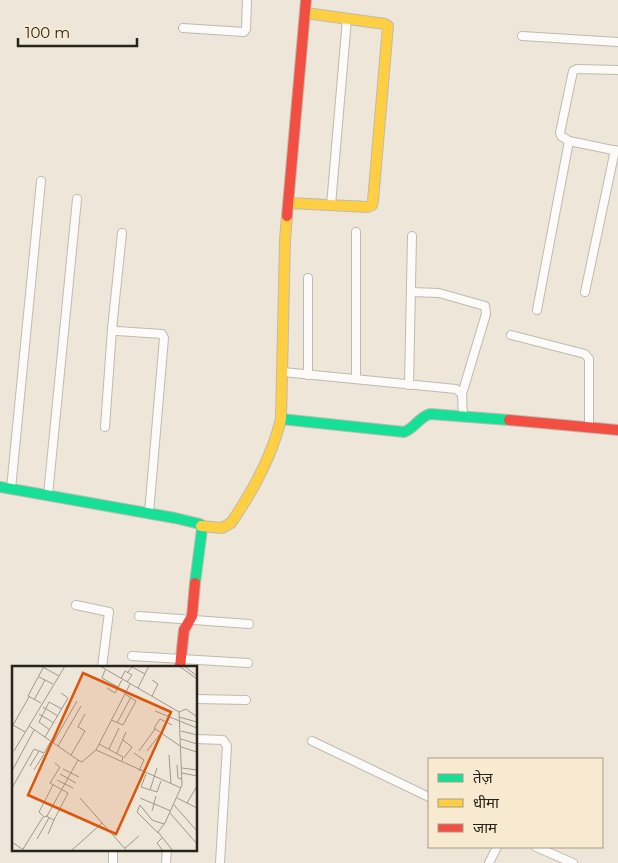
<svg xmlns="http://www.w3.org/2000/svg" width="618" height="863" viewBox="0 0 618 863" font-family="Montserrat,'Noto Sans Devanagari',sans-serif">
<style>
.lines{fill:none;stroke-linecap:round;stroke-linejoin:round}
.street-casing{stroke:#bfbaaf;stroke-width:10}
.fast-casing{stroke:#bfbaaf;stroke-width:12}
.slow-casing{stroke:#bfbaaf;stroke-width:12}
.jam-casing{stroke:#bfbaaf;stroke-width:12}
.street{stroke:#fcfbf9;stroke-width:8}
.fast{stroke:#16e098;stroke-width:10}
.slow{stroke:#ffcf43;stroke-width:10}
.jam{stroke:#f24e42;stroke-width:10}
.inset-road{fill:none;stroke:#9f998d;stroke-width:1}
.view{fill:#de560d;fill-opacity:0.15;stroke:#de560d;stroke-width:2.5}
.inset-edge{fill:none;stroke:#29241a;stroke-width:2.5}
</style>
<rect width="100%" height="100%" fill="#eee7d9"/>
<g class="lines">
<g class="street-casing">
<g id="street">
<path d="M 183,28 L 244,32 L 246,29 L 247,0"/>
<path d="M 522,36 L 618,42"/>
<path d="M 618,70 L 577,69 L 573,71 L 560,133 L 561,136 L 569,141 L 618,151"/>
<path d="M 331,205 L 347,19"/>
<path d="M 356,232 L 356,379"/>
<path d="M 122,233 L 112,329 L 117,331 L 162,334 L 164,338 L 149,513"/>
<path d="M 308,278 L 308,375"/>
<path d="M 411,292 L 439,293 L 485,306 L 486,314 L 462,394"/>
<path d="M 585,292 L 615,150"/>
<path d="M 537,310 L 569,141"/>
<path d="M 511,335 L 585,354 L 589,359 L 589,427"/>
<path d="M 283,372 L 456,389 L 462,394 L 463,417"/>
<path d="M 409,385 L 412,236"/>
<path d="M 105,427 L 112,329"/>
<path d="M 11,489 L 41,181"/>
<path d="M 48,495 L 77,199"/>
<path d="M 76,605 L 109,612 L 102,667"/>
<path d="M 139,616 L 249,624"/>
<path d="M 132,656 L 248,663"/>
<path d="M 196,699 L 246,700"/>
<path d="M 196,739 L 223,740 L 227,746 L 220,863"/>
<path d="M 312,741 L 429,797"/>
<path d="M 536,847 L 573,863"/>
<path d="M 113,863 L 113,849"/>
<path d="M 166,863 L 167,849"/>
<path d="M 489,863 L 497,847"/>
</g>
</g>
<g class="fast-casing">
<g id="fast">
<path d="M 281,419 L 404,432 C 415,428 419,417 430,414 L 509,420"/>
<path d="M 0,487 L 175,518 L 200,524 L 202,529 L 195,583"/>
</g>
</g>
<g class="slow-casing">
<g id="slow">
<path d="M 289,203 L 368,207 L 372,205 L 373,201 L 388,26 L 385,24 L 306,13"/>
<path d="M 201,526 L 222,528 L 231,523 C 253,491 272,456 281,419 L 285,240 L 287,216"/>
</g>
</g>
<g class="jam-casing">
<g id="jam">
<path d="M 287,216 L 306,0"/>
<path d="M 509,420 L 618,430"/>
<path d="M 180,667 L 184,630 L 192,616 L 195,583"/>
</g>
</g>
<use href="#street" class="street"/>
<use href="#fast" class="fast"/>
<use href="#slow" class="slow"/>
<use href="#jam" class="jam"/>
</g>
<g transform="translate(12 666)">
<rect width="185" height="185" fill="#eee7d9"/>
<path class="inset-road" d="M 29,0 L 47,10 L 53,0M 88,0 L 167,46 L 170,119 L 153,157 L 146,166 L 161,185M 167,0 L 185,13M 172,0 L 185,10M 93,4 L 90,12 L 106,21 L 110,14M 116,6 L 120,1 L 133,8M 27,11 L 41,18M 109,13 L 113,5 L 120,9 L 115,16M 95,22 L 103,27 L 107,20M 126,22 L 137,0M 140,30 L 146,18 L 140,14M 22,34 L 33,14M 29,37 L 16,30 L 31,2M 31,41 L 46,50M 143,45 L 185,62M 167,46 L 174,43 L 185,51M 27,48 L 42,57M 167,51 L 185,56M 99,54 L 111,59 L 124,35 L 113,28M 105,57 L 119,31M 160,59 L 148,53 L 142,62 L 168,80M 38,64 L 27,56 L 37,36 L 50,43M 169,65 L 185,69M 13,66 L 1,59 L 17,31M 33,71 L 56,32 L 49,27M 169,73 L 185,78M 111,74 L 120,81 L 112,92M 41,77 L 65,35M 87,78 L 111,91 L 110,95M 46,80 L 69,40M 169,81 L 185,86M 97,83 L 107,62M 84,84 L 169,122M 2,85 L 17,60M 127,85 L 143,63M 135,85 L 149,67M 105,87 L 114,66M 122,87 L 132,94 L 127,105M 59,89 L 73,65 L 66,61 L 73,48M 157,89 L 159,118M 66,94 L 70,96 L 84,84 L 118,18M 165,99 L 166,112 L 170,113M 18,100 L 27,85M 170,102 L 185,104M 51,103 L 67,111M 22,104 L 32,88M 0,105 L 22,64M 170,107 L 185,110M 48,108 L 64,117M 134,108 L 129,121 L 145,126 L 149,115M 45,114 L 61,122M 0,122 L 22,83 L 32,87 L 39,75M 138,124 L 145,102M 68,132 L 115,185M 128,132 L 159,145M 165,132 L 185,142M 175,137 L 185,120M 162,139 L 185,165M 140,145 L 144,130M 158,147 L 185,178M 31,150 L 27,146 L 41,119M 34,150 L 42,154 L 56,127 L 38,117 L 48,101 L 43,97M 146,167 L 125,146 L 128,139 L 140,154 L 152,158M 36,168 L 42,154M 150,172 L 145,177 L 151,185M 25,173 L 37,152M 0,176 L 13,185M 113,182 L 127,170M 11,183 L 31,151 L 35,150 L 66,94 L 17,60 L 47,10M 59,185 L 90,157"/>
<path class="view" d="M 71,7 L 159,46 L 104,168 L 16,129 Z"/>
<rect width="185" height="185" class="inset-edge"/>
</g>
<rect x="428" y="758" width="175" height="90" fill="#f7ead0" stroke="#a59b87"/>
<rect x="438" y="774" width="25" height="8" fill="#16e098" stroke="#a59b87"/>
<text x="473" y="783" font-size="15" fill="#29241a">तेज़</text>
<rect x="438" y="799" width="25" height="8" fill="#ffcf43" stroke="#a59b87"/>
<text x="473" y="808" font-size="15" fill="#29241a">धीमा</text>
<rect x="438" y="824" width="25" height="8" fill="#f24e42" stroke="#a59b87"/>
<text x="473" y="833" font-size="15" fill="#29241a">जाम</text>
<path d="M18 38v8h119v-8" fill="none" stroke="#29241a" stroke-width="2.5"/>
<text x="25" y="38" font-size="15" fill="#29241a" stroke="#f7ead0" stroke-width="4" paint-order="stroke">100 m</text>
</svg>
